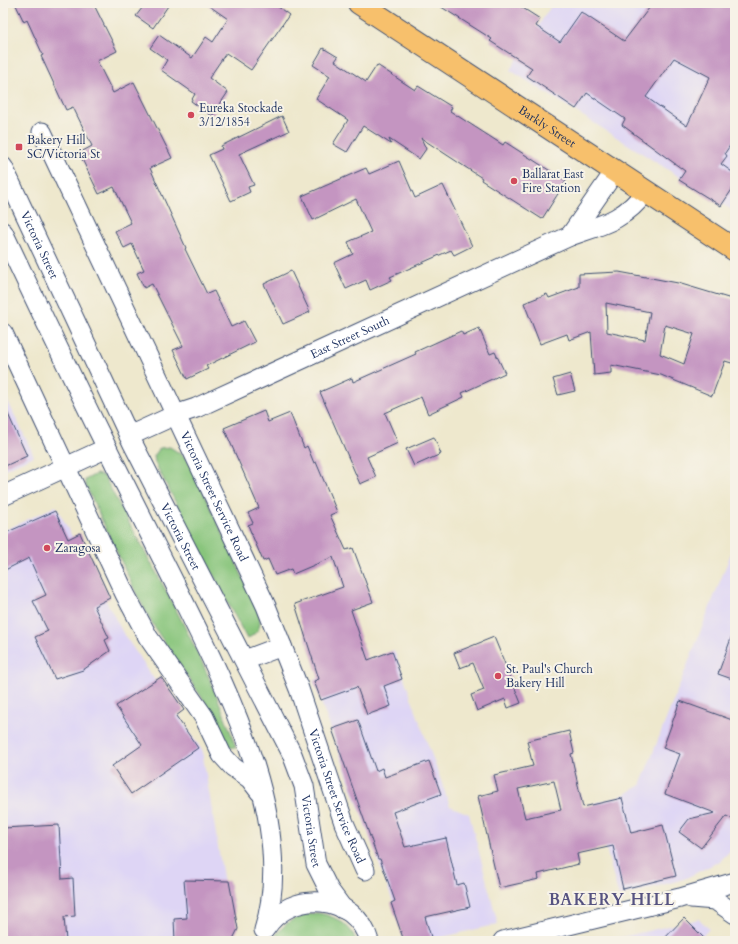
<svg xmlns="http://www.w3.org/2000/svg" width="738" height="944" viewBox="0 0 738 944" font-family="Cardo,serif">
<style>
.built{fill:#ded5f5}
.green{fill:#88c57b;stroke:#527a6c}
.building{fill:#c495c1;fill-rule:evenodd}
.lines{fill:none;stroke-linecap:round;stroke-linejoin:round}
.minor-casing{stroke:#3b4b6f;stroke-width:21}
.major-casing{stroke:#3b4b6f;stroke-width:24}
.minor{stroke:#fff;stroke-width:19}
.major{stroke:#f7c06c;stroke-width:22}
.poi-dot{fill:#d1495b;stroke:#f7f3e8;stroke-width:1.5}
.labels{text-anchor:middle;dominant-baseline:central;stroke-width:4;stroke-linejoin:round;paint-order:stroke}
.poi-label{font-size:12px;fill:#1b2f5e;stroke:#f7f3e8;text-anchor:start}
.street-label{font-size:12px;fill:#1b2f5e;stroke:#f7f3e8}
.district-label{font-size:16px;font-weight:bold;letter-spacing:1px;fill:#565381;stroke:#f7f3e8}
</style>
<rect width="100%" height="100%" fill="#f7f3e8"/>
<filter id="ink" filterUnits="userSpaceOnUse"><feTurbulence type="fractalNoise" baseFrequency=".025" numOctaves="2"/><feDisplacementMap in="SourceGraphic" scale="8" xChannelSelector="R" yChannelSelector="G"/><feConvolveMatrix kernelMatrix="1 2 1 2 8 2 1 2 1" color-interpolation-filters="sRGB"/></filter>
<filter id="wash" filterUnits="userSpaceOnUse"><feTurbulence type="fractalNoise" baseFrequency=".012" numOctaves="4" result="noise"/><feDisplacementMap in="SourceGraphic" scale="16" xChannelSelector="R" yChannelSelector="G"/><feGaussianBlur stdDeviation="0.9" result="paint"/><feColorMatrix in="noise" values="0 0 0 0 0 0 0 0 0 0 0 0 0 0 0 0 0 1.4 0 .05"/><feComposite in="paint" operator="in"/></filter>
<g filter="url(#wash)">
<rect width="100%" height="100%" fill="#eee8cd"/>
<g class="built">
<path d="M 553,3 L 735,3 L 735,212 L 510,70 Z"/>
<path d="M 3,391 L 34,456 L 3,470 Z"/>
<path d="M 56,506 L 123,633 L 202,750 L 231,925 L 225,941 L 3,941 L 3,531 Z"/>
<path d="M 735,543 L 735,846 L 720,861 L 684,879 L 619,897 L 594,803 L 619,797 L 640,786 Z"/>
<path d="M 394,650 L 450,806 L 469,814 L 498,924 L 426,941 L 407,941 L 313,680 Z"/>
<path d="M 699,919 L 709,929 L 698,941 L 605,941 Z"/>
</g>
<g class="green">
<path d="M 170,447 L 185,457 L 191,465 L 257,608 C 262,624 262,630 247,639 L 155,463 L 154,456 L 160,448 Z"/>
<path d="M 96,474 L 104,476 C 150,564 206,654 236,748 L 229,747 L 209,708 L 156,630 L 138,597 L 85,484 L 85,480 Z"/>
<path d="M 317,913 C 333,915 351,924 356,941 L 273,941 C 282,923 297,915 317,913 Z"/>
</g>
<g id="blocks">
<g class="building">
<path d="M 15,3 L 93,3 L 117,51 L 97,61 L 113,93 L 134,82 L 172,158 L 150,168 L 186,248 L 185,249 L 207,294 L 214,291 L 231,327 L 244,321 L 255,342 L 206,366 L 208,369 L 187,379 L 173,350 L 183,346 L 152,284 L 144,288 L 137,273 L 144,270 L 132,244 L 124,248 L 115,231 L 131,223 L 114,187 L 99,194 L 79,153 L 92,146 L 73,107 L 66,110 L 41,56 L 43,55 L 27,20 L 24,22 Z"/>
<path d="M 146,3 L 170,3 L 153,28 L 136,16 Z"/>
<path d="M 205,3 L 273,3 L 289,15 L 251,70 L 226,53 L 209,78 L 228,92 L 212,116 L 191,101 L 195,94 L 161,70 L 167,60 L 150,48 L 159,35 L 192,58 L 206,37 L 213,42 L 228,19 Z"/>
<path d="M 435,3 L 515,3 L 540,19 L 536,26 L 560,42 L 581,12 L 624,41 L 653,3 L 735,3 L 735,138 L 725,153 L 727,156 L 721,164 L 735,174 L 735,185 L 721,206 L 679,180 L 685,171 L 622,125 L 625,119 L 587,93 L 576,109 L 527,76 L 532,68 L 490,41 L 492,39 ZM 674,58 L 710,77 L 687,126 L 646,97 Z"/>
<path d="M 323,48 L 338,57 L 335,61 L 366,82 L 377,65 L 415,90 L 418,86 L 452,107 L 450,111 L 503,145 L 505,142 L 566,181 L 542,219 L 481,180 L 482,178 L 421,138 L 426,149 L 419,159 L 389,139 L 391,144 L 363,126 L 347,152 L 333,144 L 348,120 L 316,99 L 330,76 L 313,65 Z"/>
<path d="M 282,116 L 289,131 L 239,154 L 254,185 L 248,187 L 250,192 L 231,201 L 209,155 L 222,149 L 221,146 Z"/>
<path d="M 399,161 L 415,198 L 443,185 L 472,246 L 454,255 L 451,250 L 390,277 L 392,280 L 370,290 L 366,280 L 346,289 L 334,263 L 353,254 L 348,242 L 371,232 L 356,199 L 313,220 L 302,196 L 366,168 L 369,174 Z"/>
<path d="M 291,271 L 310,312 L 283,324 L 264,284 Z"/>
<path d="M 619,272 L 678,283 L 735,300 L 735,364 L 725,361 L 712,396 L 661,375 L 611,365 L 611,373 L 594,375 L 591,332 L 569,340 L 567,334 L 540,344 L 524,303 L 547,294 L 549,298 L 579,287 L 579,274 ZM 606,303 L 650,312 L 645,340 L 607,332 ZM 665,325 L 694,334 L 684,364 L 660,354 Z"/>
<path d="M 479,328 L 490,354 L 495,352 L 505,373 L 462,393 L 464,397 L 428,414 L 421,397 L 385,413 L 398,443 L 367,457 L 376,477 L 360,484 L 320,392 L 352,378 L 353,382 L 416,354 L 415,352 L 461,331 L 463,335 Z"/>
<path d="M 570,374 L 575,391 L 558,395 L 553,379 Z"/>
<path d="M 3,403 L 27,456 L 3,467 Z"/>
<path d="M 264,411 L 268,422 L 290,413 L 304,448 L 307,446 L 314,463 L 316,462 L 337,512 L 330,515 L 346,550 L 353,548 L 373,602 L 351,610 L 368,660 L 392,651 L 402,679 L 384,686 L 391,706 L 367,715 L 357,687 L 321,700 L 314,681 L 319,679 L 295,604 L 343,587 L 333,557 L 293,574 L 291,569 L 275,575 L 268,559 L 263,561 L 252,535 L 248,525 L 253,523 L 248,513 L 259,508 L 224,428 Z"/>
<path d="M 434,437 L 441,454 L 414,466 L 406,449 Z"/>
<path d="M 55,511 L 68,539 L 80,533 L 110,598 L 94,606 L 109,638 L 105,640 L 110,651 L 83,670 L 55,679 L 35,637 L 48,631 L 33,601 L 46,595 L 29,558 L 3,571 L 3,534 Z"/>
<path d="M 733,633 L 735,634 L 735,680 L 718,674 Z"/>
<path d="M 494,637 L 521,703 L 508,708 L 505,699 L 477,711 L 471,695 L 484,690 L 473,663 L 460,668 L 454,653 Z"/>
<path d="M 161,677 L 184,710 L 176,716 L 198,748 L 131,794 L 112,766 L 142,745 L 116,706 Z"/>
<path d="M 680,701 L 735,721 L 735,820 L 726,816 L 701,848 L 679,832 L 689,819 L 715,813 L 665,794 L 680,754 L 663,748 Z"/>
<path d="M 358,720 L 376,771 L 382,768 L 385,777 L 429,761 L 441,794 L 393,812 L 405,847 L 446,838 L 457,885 L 464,883 L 470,907 L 425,917 L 431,937 L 417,941 L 404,941 L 391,903 L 395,901 L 380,859 L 378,859 L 332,729 Z"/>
<path d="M 569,731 L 574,753 L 571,754 L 583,807 L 622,798 L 631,833 L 663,825 L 676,876 L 623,889 L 613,846 L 577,854 L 579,864 L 538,874 L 539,879 L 499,888 L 478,796 L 498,791 L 494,775 L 533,766 L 527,741 ZM 554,781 L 561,810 L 525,818 L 518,789 Z"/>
<path d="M 59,825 L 62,879 L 73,878 L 75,916 L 64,917 L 66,941 L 3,941 L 3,828 Z"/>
<path d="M 184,880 L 229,881 L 238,929 L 232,941 L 175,941 L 174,919 L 187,918 Z"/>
<path d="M 684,918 L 707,941 L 662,941 Z"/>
</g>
</g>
</g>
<g filter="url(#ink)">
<use href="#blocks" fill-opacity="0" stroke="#3b4b6f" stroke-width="1"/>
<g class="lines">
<g class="minor-casing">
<g id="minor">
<path id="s1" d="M 42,132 L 266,606 L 299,689 L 344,823 L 365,870"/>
<path id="s2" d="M 3,167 L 133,444 L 292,754 L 304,786 L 316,864 L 329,890 L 343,909"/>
<path d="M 3,232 C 37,304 71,376 107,448 C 131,497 156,546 180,594 C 226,687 298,825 264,930"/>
<path d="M 570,236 L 615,171"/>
<path d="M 3,333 L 125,594 L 148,637 L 204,717 L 222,755 L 233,767 L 250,779 L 260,792"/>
<path id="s3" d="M 129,436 L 175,415 L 196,408 L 570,236 C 602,225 625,220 646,191"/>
<path d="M 3,496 L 107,448"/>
<path d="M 245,660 L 282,646"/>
<path d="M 691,898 L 715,900 L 735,914"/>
<path d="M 265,929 C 290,889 356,893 369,941"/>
<path d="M 503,941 L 680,898 L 735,882"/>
</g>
</g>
<g class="major-casing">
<g id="major">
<path id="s4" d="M 359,3 L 735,250"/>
</g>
</g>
<use href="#minor" class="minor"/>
<use href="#major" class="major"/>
</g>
</g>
<g class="poi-dot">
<circle cx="191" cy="115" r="4"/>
<rect x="15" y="143" width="8" height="8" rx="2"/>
<circle cx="514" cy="181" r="4"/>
<circle cx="47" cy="548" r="4"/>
<circle cx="498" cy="676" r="4"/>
</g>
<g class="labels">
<g class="poi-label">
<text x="199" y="108">Eureka Stockade<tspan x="199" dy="14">3/12/1854</tspan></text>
<text x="27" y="140">Bakery Hill<tspan x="27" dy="14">SC/Victoria St</tspan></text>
<text x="522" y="174">Ballarat East<tspan x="522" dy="14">Fire Station</tspan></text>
<text x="55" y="548">Zaragosa</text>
<text x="506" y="669">St. Paul's Church<tspan x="506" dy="14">Bakery Hill</tspan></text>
</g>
<g class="street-label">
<text stroke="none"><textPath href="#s4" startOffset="225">Barkly Street</textPath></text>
<text stroke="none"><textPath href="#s2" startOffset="86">Victoria Street</textPath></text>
<text stroke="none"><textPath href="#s3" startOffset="242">East Street South</textPath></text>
<text stroke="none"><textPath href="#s1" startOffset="403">Victoria Street Service Road</textPath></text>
<text stroke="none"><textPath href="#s2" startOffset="410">Victoria Street</textPath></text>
<text stroke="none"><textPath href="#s1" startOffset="727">Victoria Street Service Road</textPath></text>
<text stroke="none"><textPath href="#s2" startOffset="734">Victoria Street</textPath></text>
</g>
<g class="district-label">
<text x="612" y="900">BAKERY HILL</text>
</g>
</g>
<rect width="738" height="944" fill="none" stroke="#f7f3e8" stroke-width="16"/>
</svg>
